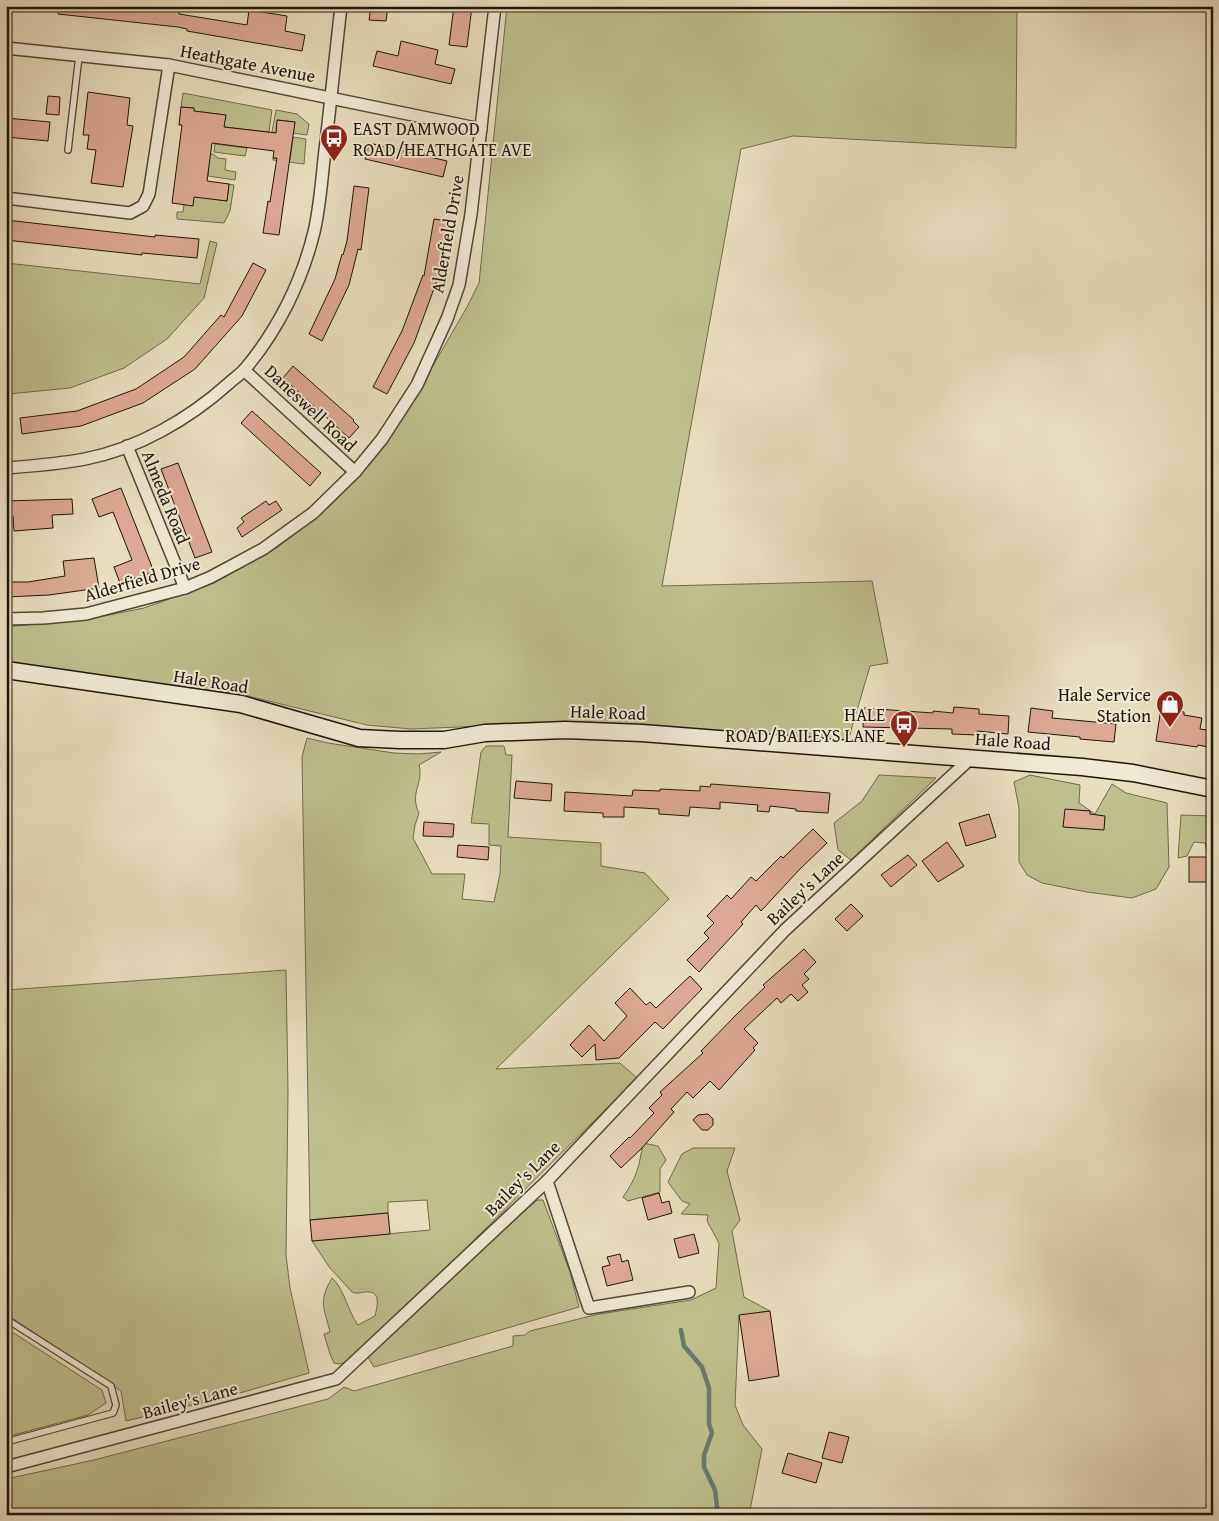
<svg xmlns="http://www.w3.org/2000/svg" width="1219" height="1521" viewBox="0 0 1219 1521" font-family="'Gentium Book Plus',serif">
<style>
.green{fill:#bebf8c;stroke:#6f6a4b}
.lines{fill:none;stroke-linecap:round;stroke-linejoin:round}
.stream{stroke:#687a6b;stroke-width:4.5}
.building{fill:#dca994;stroke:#20160a}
.lane-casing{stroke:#524837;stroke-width:8}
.street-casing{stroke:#524837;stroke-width:14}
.secondary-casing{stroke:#20160a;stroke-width:19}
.lane{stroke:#f0e9d5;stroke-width:5.5}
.street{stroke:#f0e9d5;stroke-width:11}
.secondary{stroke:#f0e9d5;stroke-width:16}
.labels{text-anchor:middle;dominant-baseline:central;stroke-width:4;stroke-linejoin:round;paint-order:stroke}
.street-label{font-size:18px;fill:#20160a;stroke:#f0e9d5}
.poi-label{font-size:18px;fill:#20160a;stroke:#f0e9d5;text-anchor:end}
</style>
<rect width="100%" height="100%" fill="#e8ddbe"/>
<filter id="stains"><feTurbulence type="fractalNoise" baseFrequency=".004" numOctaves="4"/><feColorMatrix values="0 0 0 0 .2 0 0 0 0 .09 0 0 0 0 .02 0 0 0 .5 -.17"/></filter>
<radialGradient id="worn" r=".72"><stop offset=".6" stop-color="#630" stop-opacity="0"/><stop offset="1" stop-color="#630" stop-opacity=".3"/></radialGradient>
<g class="green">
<path d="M 507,6 L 1017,6 L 1016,148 L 793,136 L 741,149 L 662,586 L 872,581 L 888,663 L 870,666 L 848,741 L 655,733 L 577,722 L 411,729 L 367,725 L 244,695 L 6,663 L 6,627 L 94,618 L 144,608 L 214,583 L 278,547 L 332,504 L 361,474 L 397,427 L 424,384 L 430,371 L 467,307 L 479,283 Z"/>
<path d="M 183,93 L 272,110 L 269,132 L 224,127 L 225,115 L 202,112 L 194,114 L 194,108 L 181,107 Z"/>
<path d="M 276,110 L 297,114 L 309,124 L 307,135 L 293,133 L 295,122 L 278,120 L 276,133 L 272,132 Z"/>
<path d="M 293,137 L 306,139 L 304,164 L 273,160 L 273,158 L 290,160 Z"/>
<path d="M 215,144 L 247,148 L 245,156 L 214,152 Z"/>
<path d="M 210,154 L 213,154 L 218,158 L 226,159 L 225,170 L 236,172 L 235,180 L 208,176 Z"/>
<path d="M 229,184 L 234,185 L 230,211 L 224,223 L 177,219 L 177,212 L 183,212 L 184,205 L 194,194 L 213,199 L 227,201 Z"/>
<path d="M 210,241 L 217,243 L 204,298 L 167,339 L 124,368 L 70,388 L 8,394 L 9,444 L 6,444 L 6,263 L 200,284 Z"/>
<path d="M 307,738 L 328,743 L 394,753 L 419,754 L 441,752 L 419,765 C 424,783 409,793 419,813 L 415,825 L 413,838 L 432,874 L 465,874 L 462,899 L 494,902 L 500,874 L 501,846 L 489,845 L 489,824 L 471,823 L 481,752 L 486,746 L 504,746 L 506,755 L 512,755 L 508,837 L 601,843 L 601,866 L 645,873 L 669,899 L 496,1069 L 620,1063 L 637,1078 L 441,1273 L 346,1361 L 341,1364 L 334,1363 L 330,1354 L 324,1334 L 330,1332 C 324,1307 318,1302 332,1278 C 345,1290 347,1310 358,1325 L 375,1316 C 377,1308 381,1292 369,1292 C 362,1291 359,1295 352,1292 L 330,1268 L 312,1241 L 430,1230 L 427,1200 L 388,1202 L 388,1213 L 310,1220 L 302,757 Z"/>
<path d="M 879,775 L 936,778 L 851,860 L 838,850 L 834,823 L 862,801 Z"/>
<path d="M 1030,775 L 1080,785 L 1079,803 L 1095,814 L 1112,784 L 1126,793 L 1167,803 L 1169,867 L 1156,889 L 1132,898 L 1087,892 L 1042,883 L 1027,875 L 1019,862 L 1019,808 L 1014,782 Z"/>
<path d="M 1181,815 L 1213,816 L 1213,856 L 1208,855 L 1205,843 L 1194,842 L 1187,856 L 1178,858 Z"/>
<path d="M 286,970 L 288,1091 L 286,1255 L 290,1288 L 309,1373 L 226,1397 L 126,1421 L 121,1391 L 6,1314 L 6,990 Z"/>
<path d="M 643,1143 L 658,1146 L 666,1160 L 660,1169 L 660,1192 L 628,1201 L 623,1197 C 637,1177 639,1167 643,1143 Z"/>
<path d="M 693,1148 L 735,1148 L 727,1171 L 740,1220 L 732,1231 L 744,1297 L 770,1311 L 739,1316 L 735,1405 L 743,1425 L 762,1449 L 749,1515 L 6,1515 L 6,1479 L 94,1460 L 328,1399 L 344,1387 L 354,1391 L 513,1346 L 513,1336 L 525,1335 L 530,1331 L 599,1314 L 691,1300 L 716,1288 L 719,1243 L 707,1221 L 708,1215 L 681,1214 L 690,1204 L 682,1201 L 668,1182 L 682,1154 Z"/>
<path d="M 537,1200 L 543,1200 L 570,1272 L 579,1307 L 374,1367 L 369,1359 L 368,1353 Z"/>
<path d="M 6,1328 L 102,1390 L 106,1403 L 88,1415 L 6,1437 Z"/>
</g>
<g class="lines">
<path class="stream" d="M 681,1330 L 684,1346 L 702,1367 L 709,1388 L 709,1424 L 712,1433 L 704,1455 L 704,1467 L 715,1490 L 718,1515"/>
</g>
<g class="building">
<path d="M 58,6 L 143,6 L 179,10 L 179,14 L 247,25 L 249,10 L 287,16 L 285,31 L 305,35 L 302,51 L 187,31 L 187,29 L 178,27 L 58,14 Z"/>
<path d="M 371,6 L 388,6 L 386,21 L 369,20 Z"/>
<path d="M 454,6 L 472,6 L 467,47 L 449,45 Z"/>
<path d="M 401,41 L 438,50 L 435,64 L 455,69 L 451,84 L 373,66 L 377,51 L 398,56 Z"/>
<path d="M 88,92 L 130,98 L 127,125 L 133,126 L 123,187 L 91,183 L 96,150 L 87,149 L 89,135 L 83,135 Z"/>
<path d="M 48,96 L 60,97 L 59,115 L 46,114 Z"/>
<path d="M 181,107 L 194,108 L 194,111 L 226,115 L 224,127 L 276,133 L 277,120 L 295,122 L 279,235 L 263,233 L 268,201 L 270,202 L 277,158 L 273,158 L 274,151 L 212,143 L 207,181 L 229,184 L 227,201 L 194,197 L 193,206 L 172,203 L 182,125 L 179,125 Z"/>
<path d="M 6,118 L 50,122 L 48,141 L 6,137 Z"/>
<path d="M 369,143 L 447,161 L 443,177 L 365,159 Z"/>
<path d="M 354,186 L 369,188 L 361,250 L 358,249 L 349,285 L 322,341 L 309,334 L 335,279 L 342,254 L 343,255 L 347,241 Z"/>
<path d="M 434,219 L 448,221 L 439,275 L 414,343 L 387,394 L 373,387 L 402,331 L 423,275 L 424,276 Z"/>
<path d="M 6,220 L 155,237 L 155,235 L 199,239 L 197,258 L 142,253 L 142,255 L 6,240 Z"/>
<path d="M 253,263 L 266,270 L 242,316 L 195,369 L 143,403 L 81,426 L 22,434 L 20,418 L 77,411 L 109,399 L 136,389 L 184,357 L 221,315 L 224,317 Z"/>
<path d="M 293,366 L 354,420 L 353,421 L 359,427 L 349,438 L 283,378 Z"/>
<path d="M 252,411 L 321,473 L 310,486 L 241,423 Z"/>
<path d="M 178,463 L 212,552 L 195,558 L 161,469 Z"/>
<path d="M 121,488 L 154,572 L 120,583 L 114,567 L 132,560 L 113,512 L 99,517 L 92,499 Z"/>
<path d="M 72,499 L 73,514 L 52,515 L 53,528 L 14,531 L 13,516 L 6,516 L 6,501 Z"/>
<path d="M 266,501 L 269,505 L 276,501 L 282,510 L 242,537 L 237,528 L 244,522 L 241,518 Z"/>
<path d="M 94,558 L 99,588 L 49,595 L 6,597 L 6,582 L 28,582 L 65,576 L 63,561 Z"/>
<path d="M 954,707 L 979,709 L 979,714 L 1009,716 L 1008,734 L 977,731 L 977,735 L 952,734 L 952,729 L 863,727 L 864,708 L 933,713 L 933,711 L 953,713 Z"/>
<path d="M 1031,708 L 1053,711 L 1052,718 L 1116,724 L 1114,742 L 1080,739 L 1080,737 L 1028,732 Z"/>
<path d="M 1161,708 L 1184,712 L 1184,715 L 1202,718 L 1200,729 L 1213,731 L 1213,748 L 1198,745 L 1197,747 L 1156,741 Z"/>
<path d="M 516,781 L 552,784 L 551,801 L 514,798 Z"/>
<path d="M 711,784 L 830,793 L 828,813 L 796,811 L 796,809 L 770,806 L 769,812 L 757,811 L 758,805 L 720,802 L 720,809 L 690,807 L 689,816 L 659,814 L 659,809 L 624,807 L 624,817 L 603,817 L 603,813 L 564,811 L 565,792 L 632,796 L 633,790 L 660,791 L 660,789 L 700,791 L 700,786 L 710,787 Z"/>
<path d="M 1065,809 L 1090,811 L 1090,814 L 1105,816 L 1104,830 L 1063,827 Z"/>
<path d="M 989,814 L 996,837 L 966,846 L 959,823 Z"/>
<path d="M 424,822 L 454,824 L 453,837 L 423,836 Z"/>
<path d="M 813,829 L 827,843 L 799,870 L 761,911 L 756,905 L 741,922 L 743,924 L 699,972 L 687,960 L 709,938 L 704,933 L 714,923 L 707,916 L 727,895 L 731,899 L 751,877 L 756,881 L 781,856 L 783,858 Z"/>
<path d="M 947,842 L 964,866 L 938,882 L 922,861 Z"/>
<path d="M 458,845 L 489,847 L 488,860 L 457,857 Z"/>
<path d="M 908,855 L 917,865 L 891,887 L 881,875 Z"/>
<rect x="1189" y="857" width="24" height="25"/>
<path d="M 851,904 L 863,916 L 847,931 L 835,919 Z"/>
<path d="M 804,949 L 816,962 L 804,974 L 809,979 L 802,985 L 808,992 L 798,1001 L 791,994 L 781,1003 L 777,998 L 744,1029 L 758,1043 L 753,1048 L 755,1050 L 719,1090 L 710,1081 L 693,1098 L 687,1092 L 671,1109 L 674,1112 L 641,1149 L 621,1168 L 610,1156 L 629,1137 L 630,1138 L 654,1113 L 649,1108 L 662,1095 L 660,1092 L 703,1053 L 701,1051 L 737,1014 L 765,987 L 763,985 Z"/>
<path d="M 690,976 L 702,989 L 663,1029 L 655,1022 L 619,1058 L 596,1060 L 595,1044 L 582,1057 L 570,1045 L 589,1025 L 604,1041 L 627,1016 L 615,1003 L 630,988 L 646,1005 L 650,1002 L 656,1008 Z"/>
<path d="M 708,1114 L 713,1119 L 713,1125 L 708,1130 L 702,1130 L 693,1120 L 698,1115 Z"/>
<path d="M 659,1193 L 662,1203 L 669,1201 L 672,1213 L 648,1220 L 642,1198 Z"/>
<path d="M 388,1213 L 390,1234 L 312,1241 L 310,1220 Z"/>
<path d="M 694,1234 L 699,1253 L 679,1258 L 674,1239 Z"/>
<path d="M 620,1254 L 622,1262 L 628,1260 L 633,1280 L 607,1286 L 602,1267 L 610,1265 L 607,1257 Z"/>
<path d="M 770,1311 L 779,1376 L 749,1381 L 739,1315 Z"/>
<path d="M 829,1432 L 849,1437 L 842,1463 L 822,1458 Z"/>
<path d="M 788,1453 L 822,1463 L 816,1483 L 782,1473 Z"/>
</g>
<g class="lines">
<g class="lane-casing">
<g id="lane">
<path d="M 68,150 L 79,56"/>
<path d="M 6,1319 L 111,1386 L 116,1405 L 113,1413 L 6,1442"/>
</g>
</g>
<g class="street-casing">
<g id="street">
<path d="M 6,48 L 169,65 L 481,129"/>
<path d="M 6,198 L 130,213 L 143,206 L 149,194 L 169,65"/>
<path d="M 244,370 L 355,472"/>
<path d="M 127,446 L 185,588"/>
<path d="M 6,468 C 33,466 59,464 85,459 C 137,449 189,419 228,384 C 233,379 240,375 245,369 C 278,330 302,281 314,232 C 321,202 322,172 326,142 C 331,96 336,52 341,6"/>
<path d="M 6,619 L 43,618 L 86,614 L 185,588 L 211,577 L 263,549 L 313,513 L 355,472 L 382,439 L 417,385 L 447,319 L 459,285 L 471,214 L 495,6"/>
<path d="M 547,1181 L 589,1308 L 689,1292"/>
<path d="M 6,1467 L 336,1379 L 547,1181 L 785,930 L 971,758"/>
</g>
</g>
<g class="secondary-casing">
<path id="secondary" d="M 6,670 L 241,704 L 359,738 L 400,740 L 444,740 L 485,733 L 565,730 L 642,733 L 1082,767 L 1133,773 L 1213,789"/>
</g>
<use href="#lane" class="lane"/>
<use href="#street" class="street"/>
<use href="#secondary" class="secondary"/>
</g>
<defs>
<g id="bus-pin" transform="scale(1.4375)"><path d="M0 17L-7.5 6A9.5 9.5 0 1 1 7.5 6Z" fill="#8f2418" stroke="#f0e9d5"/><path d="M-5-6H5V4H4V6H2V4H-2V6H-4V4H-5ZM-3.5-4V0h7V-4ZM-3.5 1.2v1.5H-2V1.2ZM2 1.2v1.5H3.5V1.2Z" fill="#fff"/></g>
<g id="shop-pin" transform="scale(1.4375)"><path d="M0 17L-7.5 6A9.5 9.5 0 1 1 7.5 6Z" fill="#8f2418" stroke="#f0e9d5"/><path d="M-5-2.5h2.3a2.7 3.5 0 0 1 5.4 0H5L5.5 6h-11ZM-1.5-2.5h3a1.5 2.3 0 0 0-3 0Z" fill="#fff"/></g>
</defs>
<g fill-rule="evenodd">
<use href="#bus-pin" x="334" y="138"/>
<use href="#shop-pin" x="1170" y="704"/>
<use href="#bus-pin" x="904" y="724"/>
</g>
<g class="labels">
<g class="street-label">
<text transform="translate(248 63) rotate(11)">Heathgate Avenue</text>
<text transform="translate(447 234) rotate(-80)">Alderfield Drive</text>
<text transform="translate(311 408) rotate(43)">Daneswell Road</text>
<text transform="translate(166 497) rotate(68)">Almeda Road</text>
<text transform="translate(142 579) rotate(-16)">Alderfield Drive</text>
<text transform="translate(211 681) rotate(9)">Hale Road</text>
<text transform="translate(608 712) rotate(2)">Hale Road</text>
<text transform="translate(1013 741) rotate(4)">Hale Road</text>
<text transform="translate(805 888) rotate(-43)">Bailey's Lane</text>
<text transform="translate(522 1178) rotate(-45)">Bailey's Lane</text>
<text transform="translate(190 1400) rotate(-15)">Bailey's Lane</text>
</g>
<g class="poi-label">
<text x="353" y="128" text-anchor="start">EAST DAMWOOD<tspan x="353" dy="21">ROAD/HEATHGATE AVE</tspan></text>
<text x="1151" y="694">Hale Service<tspan x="1151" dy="21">Station</tspan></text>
<text x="885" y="714">HALE<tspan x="885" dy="21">ROAD/BAILEYS LANE</tspan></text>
</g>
</g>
<rect width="1219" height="1521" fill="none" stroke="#e8ddbe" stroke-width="25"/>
<rect x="8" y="8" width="1204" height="1506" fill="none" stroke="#20160a" stroke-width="2.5"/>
<rect x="12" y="12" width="1194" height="1496" fill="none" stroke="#20160a"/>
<rect width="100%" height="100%" filter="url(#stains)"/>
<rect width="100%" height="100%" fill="url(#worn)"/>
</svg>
